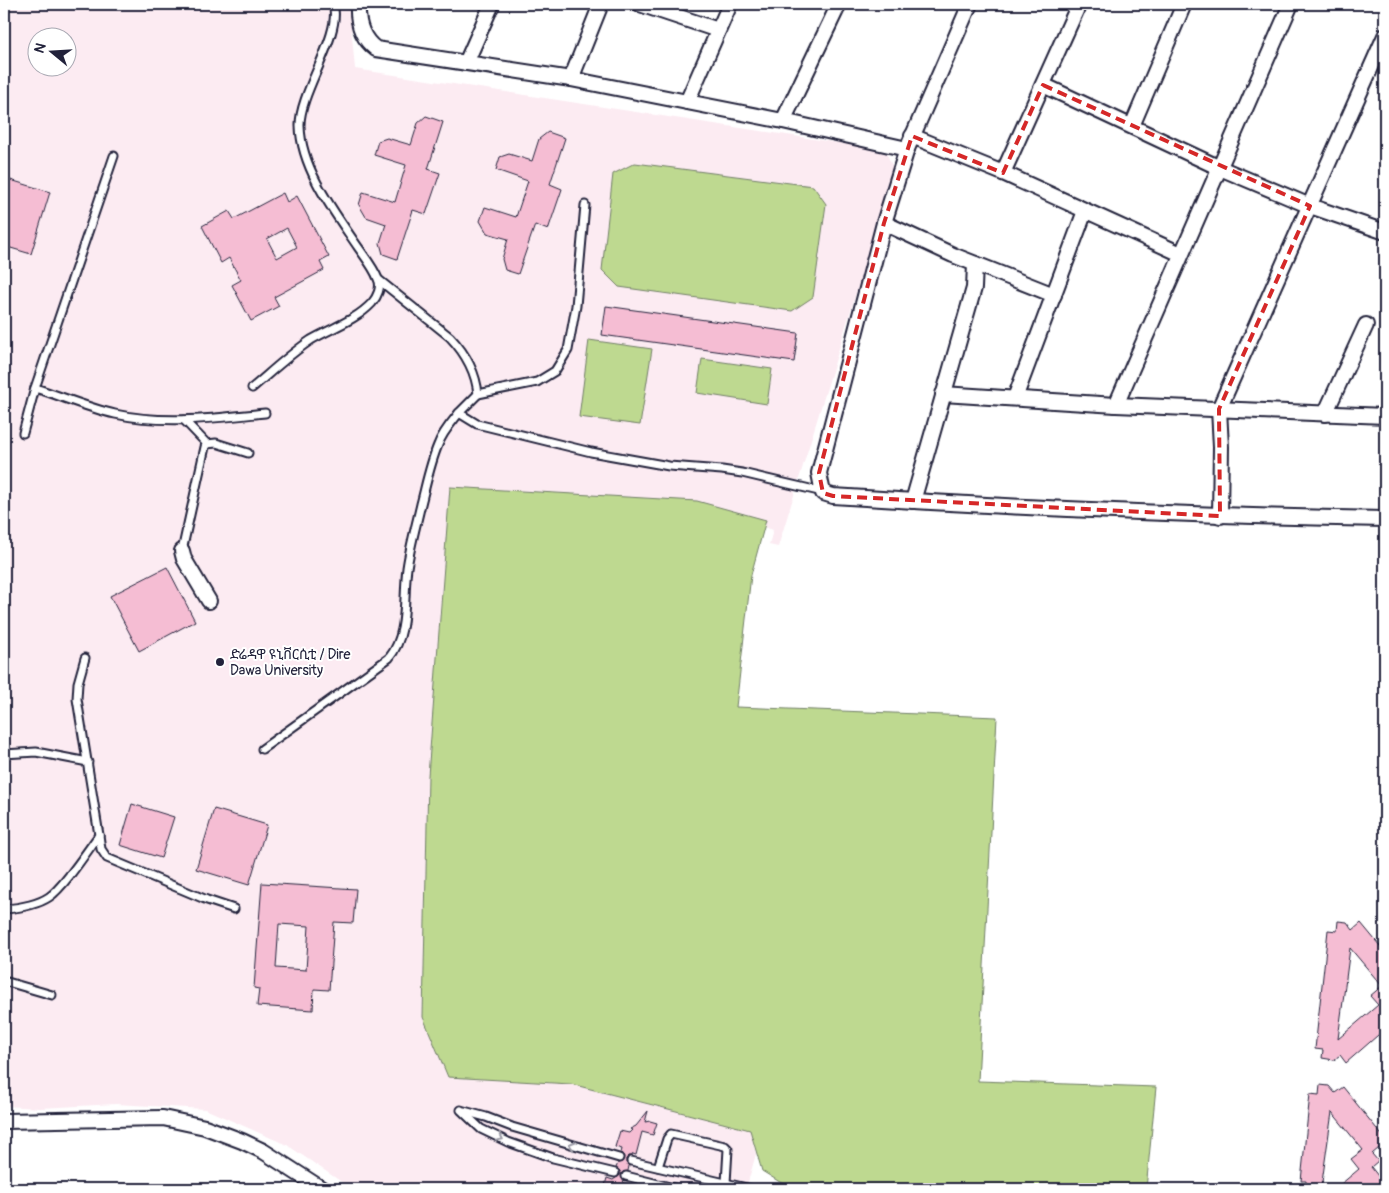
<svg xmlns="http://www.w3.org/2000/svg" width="1389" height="1193" viewBox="0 0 1389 1193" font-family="Pangolin,'Noto Sans Ethiopic',sans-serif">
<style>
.built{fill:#fcebf2;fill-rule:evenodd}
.green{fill:#bed990;stroke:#707e66}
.building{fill:#f5bdd3;stroke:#22223b;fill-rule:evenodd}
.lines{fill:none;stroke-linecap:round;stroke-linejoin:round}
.lane-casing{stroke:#22223b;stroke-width:11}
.street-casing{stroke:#22223b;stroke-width:18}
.lane{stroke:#fff;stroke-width:7}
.street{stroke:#fff;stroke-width:14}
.oneway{stroke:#9c9ca7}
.marked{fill:none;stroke:#d62828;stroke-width:4;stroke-dasharray:10 6;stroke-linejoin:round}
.poi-dot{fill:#22223b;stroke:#fff;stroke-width:2}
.labels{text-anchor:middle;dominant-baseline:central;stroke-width:4;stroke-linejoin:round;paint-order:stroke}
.poi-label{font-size:14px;fill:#22223b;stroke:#fff;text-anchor:start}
</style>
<rect width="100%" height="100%" fill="#fff"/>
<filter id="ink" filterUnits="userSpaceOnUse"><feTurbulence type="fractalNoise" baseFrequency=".02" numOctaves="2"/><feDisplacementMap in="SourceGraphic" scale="10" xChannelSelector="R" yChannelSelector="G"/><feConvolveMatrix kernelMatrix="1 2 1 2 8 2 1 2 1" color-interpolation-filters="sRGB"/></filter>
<g filter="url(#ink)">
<path class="built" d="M 4,4 L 349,4 L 355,69 L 885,150 L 894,170 L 778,547 L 769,545 L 773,530 L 764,527 L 766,520 L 450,487 L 428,776 L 423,1017 L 448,1077 L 571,1084 L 750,1130 L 756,1154 L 746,1189 L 352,1189 L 287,1145 L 205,1109 L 116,1104 L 40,1108 L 4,1106 ZM 38,38 L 68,38 L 68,68 L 38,68 Z"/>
<g class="green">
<path d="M 635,163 L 813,186 L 826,204 L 813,297 L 792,311 L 619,287 L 602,270 L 613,174 Z"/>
<path d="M 589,340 L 652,349 L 640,425 L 579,417 Z"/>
<path d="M 702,359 L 772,369 L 767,404 L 697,393 Z"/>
<path d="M 450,487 L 697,501 L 766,520 L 751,575 L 736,707 L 997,717 L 978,1081 L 1156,1087 L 1146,1189 L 791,1189 L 762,1171 L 750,1130 L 571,1084 L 448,1077 L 423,1017 L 428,776 Z"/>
</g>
<g class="building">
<path d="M 426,116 L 443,122 L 428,169 L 440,173 L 426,214 L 413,210 L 397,259 L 383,254 L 380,243 L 386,224 L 366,217 L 359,205 L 363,192 L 395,202 L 406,165 L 374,155 L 378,141 L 387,138 L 411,145 L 418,123 Z"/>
<path d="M 548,132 L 565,138 L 550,184 L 562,189 L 548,230 L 535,225 L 518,274 L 505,270 L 502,259 L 508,239 L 487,233 L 480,221 L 485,207 L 516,217 L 528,181 L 496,170 L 500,157 L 509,154 L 532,161 L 539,139 Z"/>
<path d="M 4,178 L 50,192 L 31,254 L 4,246 Z"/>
<path d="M 283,193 L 287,202 L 297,196 L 329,257 L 320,262 L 324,270 L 274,297 L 279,306 L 251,321 L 232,285 L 241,280 L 229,258 L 221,263 L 202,226 L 229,211 L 234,219 ZM 287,228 L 297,247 L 277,258 L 267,239 Z"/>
<path d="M 606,306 L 798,333 L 794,362 L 602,335 Z"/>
<path d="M 167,567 L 195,621 L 139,651 L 110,596 Z"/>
<path d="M 132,804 L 174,817 L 161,858 L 120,845 Z"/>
<path d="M 214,809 L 267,825 L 249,885 L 196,869 Z"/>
<path d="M 262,883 L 356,889 L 353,923 L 334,922 L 329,990 L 314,989 L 313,1010 L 257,1006 L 259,989 L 254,988 ZM 279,924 L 309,926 L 306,970 L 276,968 Z"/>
<path d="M 1338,921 L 1347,922 L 1353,930 L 1361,923 L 1385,952 L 1385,1029 L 1346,1063 L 1340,1055 L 1334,1060 L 1322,1058 L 1323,1050 L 1315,1049 L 1328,930 L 1337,931 ZM 1350,948 L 1382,986 L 1370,996 L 1378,1005 L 1338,1039 Z"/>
<path d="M 1320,1085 L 1329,1086 L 1335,1093 L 1343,1087 L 1385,1139 L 1385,1143 L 1372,1154 L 1378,1161 L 1371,1167 L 1382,1181 L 1371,1189 L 1335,1189 L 1359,1169 L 1351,1159 L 1363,1150 L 1332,1112 L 1321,1189 L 1306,1189 L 1306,1181 L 1301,1181 L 1310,1094 L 1319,1095 Z"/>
<path d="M 648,1111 L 645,1122 L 650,1121 L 657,1123 L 653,1135 L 642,1132 L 636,1155 L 633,1154 L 632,1156 L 629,1156 L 626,1159 L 626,1163 L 629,1166 L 628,1171 L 623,1172 L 621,1175 L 624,1183 L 636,1186 L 635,1189 L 604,1189 L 607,1178 L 613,1180 L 620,1175 L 620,1171 L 616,1168 L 618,1163 L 622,1162 L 624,1157 L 621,1153 L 622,1149 L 615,1147 L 620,1131 L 629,1133 L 632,1130 L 630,1129 L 636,1126 Z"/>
</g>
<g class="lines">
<g class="lane-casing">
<g id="lane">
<path d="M 379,280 L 450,337 C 465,353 476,372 478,394 L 459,413 L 477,424 L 591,452 L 669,466 L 722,470 L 742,473 L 823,492"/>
<path d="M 35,388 C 61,396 88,408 115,414 C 165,425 216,418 265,413"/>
<path d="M 252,388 C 271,372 290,354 311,340 C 331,328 355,321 372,303 C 377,297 382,287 378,279 C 374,268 365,257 358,247 C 335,213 301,169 300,126 C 299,92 343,34 333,4"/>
<path d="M 478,394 L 537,382 L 555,371 L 568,350 L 576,306 L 585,205"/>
<path d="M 184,420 L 207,444"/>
<path d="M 23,433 L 35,388 L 114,156"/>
<path d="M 182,551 L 205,447 L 207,444 L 216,443 L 248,453"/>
<path d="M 85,658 L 78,683 L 77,699 L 99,835 L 101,849 L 107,858 L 207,900 L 234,909"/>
<path d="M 262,749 L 389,658 C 409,634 403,597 407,568 C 410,547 416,526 421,504 C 426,485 430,464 438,445 C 442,433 451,423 459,413"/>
<path d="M 4,754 L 36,752 L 88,762"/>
<path d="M 4,909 C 18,908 37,905 49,897 C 63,888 88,850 99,835"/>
<path d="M 4,981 L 52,995"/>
<path d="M 461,1110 L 481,1129 L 508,1142 L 553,1158 L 615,1173"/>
<path d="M 464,1111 L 486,1117 L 512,1127 L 619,1158"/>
<path d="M 631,1161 L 751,1189"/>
<path d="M 658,1167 L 667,1139 L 671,1134 L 725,1146 L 728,1149 L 726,1183"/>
<path d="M 626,1176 L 678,1189"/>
</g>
</g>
<g class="street-casing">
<g id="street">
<path d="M 358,4 C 357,22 361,38 376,49 L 571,79 L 783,121 L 907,149"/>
<path d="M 640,4 L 718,30"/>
<path d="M 970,4 L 907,149 L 884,223 L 819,473 L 823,493 L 833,496 C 1017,508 1201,516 1385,519"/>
<path d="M 466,63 L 492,4"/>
<path d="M 571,79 L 601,4"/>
<path d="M 1043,85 L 1220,168 L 1310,206 L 1385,232"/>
<path d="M 687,102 L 730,4"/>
<path d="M 783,121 L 839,4"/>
<path d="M 1132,126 L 1184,4"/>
<path d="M 912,136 L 1003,173 L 1181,254"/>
<path d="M 1003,173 L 1079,4"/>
<path d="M 884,223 L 953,255 L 1054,295"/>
<path d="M 943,394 L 1116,405 L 1385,416"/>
<path d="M 1015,398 L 1085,211"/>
<path d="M 1116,405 L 1291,4"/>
<path d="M 1325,414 L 1366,325"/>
<path d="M 913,501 L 974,288 L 975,264"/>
<path d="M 1220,516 L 1221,447 L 1219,409 L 1385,36"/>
<path d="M 182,551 L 184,559 L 209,601"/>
<path d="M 4,1121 L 163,1118 L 205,1127 L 242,1141 L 263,1151 L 322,1189"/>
</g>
</g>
<use href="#lane" class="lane"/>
<use href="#street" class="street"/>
</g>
<defs><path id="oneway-chevron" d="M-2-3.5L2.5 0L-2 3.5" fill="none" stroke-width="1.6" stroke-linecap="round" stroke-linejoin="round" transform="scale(1.25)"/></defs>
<g class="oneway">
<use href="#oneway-chevron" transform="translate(500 1138) rotate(26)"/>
<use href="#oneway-chevron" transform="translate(572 1145) rotate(-163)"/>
</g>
</g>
<path class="marked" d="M 1043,85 L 1310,206 L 1219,409 L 1220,516 L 833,496 L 823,493 L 819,473 L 884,223 L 912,136 L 1003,173 Z"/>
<circle class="poi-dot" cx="220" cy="662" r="5"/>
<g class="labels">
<g class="poi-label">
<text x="230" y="654">ድሬዳዋ ዩኒቨርሲቲ / Dire<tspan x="230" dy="16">Dawa University</tspan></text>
</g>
</g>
<rect width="1389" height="1193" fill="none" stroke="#fff" stroke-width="20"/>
<rect x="10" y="10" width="1369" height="1173" fill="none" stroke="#22223b" stroke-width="2" filter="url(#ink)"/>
<g transform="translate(52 52) rotate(288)"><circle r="24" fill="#ffffff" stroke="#a7a7b1"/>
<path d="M0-4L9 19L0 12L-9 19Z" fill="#22223b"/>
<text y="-8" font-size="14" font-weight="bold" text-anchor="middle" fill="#22223b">N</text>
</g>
</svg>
